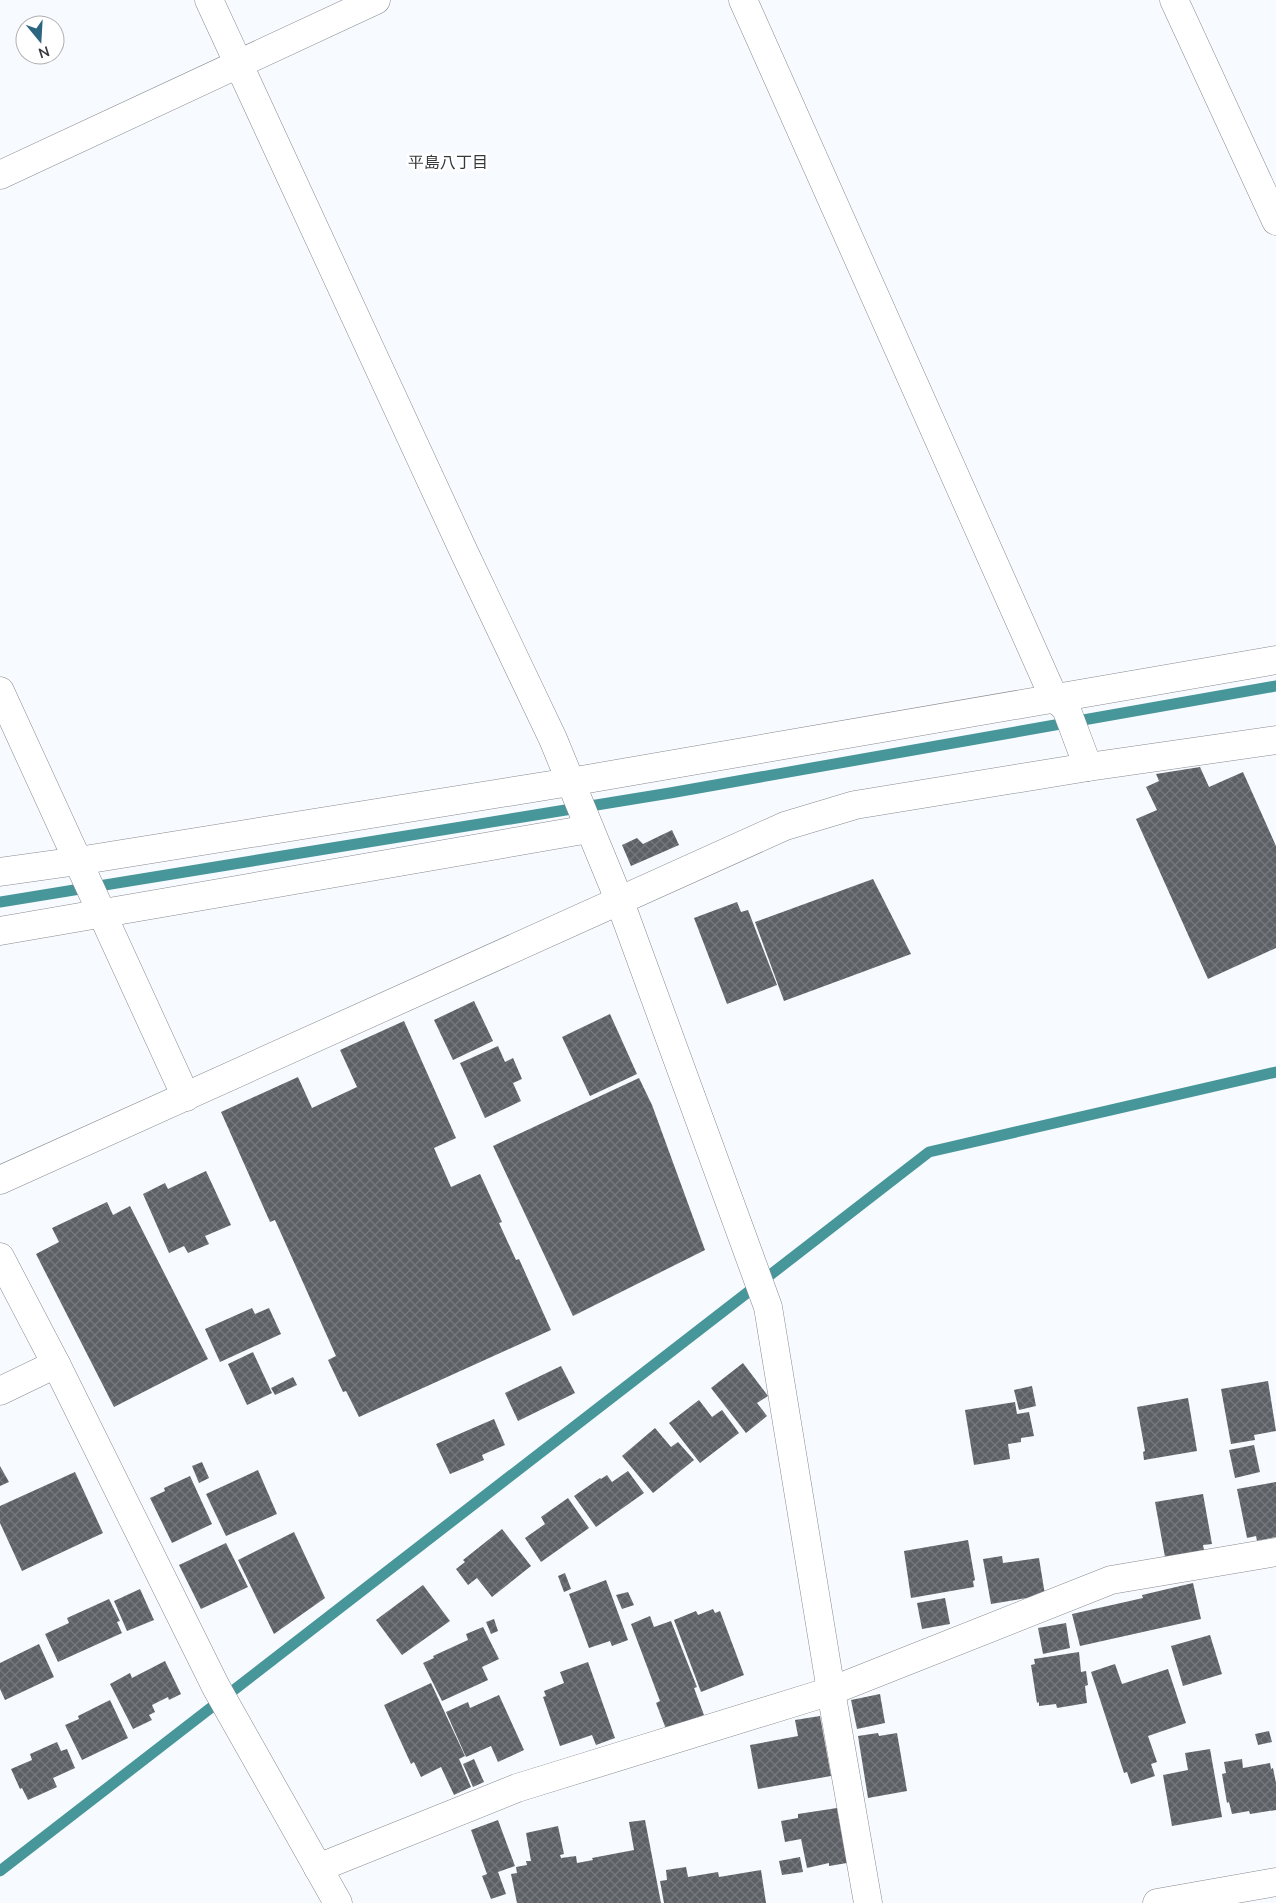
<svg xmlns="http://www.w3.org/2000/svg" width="1276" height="1903" viewBox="0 0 1276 1903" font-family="Mulish,'Noto Sans JP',sans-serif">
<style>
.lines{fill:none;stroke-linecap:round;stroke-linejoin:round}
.stream{stroke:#479699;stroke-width:11}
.building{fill:url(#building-cross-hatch)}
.minor-casing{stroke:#878a8f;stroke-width:29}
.minor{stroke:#fff;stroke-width:28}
.labels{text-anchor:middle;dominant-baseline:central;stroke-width:5;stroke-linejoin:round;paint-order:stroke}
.neighbourhood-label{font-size:16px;fill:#37383a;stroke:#fff}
</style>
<defs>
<pattern id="building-cross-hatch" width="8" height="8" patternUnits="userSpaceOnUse" patternTransform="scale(1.25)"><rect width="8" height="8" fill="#5d6065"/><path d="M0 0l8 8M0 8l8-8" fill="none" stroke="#76797d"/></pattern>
</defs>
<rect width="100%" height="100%" fill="#f7fafe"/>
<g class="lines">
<g class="stream">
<path d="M 0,902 L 670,793 L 1276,686"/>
<path d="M 0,1871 L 929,1152 L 1276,1072"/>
</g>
</g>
<g class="building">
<path d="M 1200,767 L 1209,787 L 1243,772 L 1276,846 L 1276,948 L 1208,979 L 1136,819 L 1157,810 L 1146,787 L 1159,781 L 1156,774 Z"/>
<path d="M 672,830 L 679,845 L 631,866 L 622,845 L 637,838 L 643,844 Z"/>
<path d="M 873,879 L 911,954 L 784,1001 L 755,922 Z"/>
<path d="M 737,902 L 741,912 L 748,910 L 777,985 L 727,1004 L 694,918 Z"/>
<path d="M 474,1001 L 493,1041 L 453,1060 L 434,1020 Z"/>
<path d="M 610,1014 L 637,1074 L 590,1096 L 562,1037 Z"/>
<path d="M 404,1021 L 456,1138 L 434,1148 L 451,1187 L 480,1174 L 502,1222 L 499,1223 L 516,1260 L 519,1259 L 551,1330 L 359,1417 L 346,1391 L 343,1392 L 328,1360 L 336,1356 L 275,1220 L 270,1222 L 221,1112 L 298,1077 L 312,1108 L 357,1087 L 340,1050 Z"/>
<path d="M 498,1046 L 505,1062 L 513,1058 L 522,1079 L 513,1083 L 521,1101 L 485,1118 L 460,1063 Z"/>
<path d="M 639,1078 L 652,1105 L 705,1250 L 573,1316 L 493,1146 Z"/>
<path d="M 206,1171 L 231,1225 L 205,1236 L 209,1244 L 188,1253 L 184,1246 L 169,1253 L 143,1194 L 165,1183 L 168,1189 Z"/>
<path d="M 107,1202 L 113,1215 L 130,1206 L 208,1359 L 114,1407 L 36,1254 L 59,1242 L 52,1228 Z"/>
<path d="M 252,1308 L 255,1314 L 269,1308 L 281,1334 L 220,1362 L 205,1329 Z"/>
<path d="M 253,1352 L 272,1393 L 247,1405 L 228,1364 Z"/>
<path d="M 743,1363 L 768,1396 L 757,1403 L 767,1416 L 746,1433 L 711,1388 Z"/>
<path d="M 561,1366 L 575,1393 L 518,1421 L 505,1393 Z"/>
<path d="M 293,1377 L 297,1385 L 275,1395 L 271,1388 Z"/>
<path d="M 1268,1381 L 1276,1431 L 1254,1435 L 1255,1440 L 1231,1444 L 1221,1389 Z"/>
<path d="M 1032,1386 L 1036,1406 L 1019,1410 L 1014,1390 Z"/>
<path d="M 1188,1398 L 1197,1451 L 1144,1460 L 1143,1452 L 1145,1451 L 1137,1407 Z"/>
<path d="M 699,1400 L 712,1417 L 722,1410 L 739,1433 L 700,1463 L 669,1423 Z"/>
<path d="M 1015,1402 L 1017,1414 L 1029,1412 L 1034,1436 L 1021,1438 L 1021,1442 L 1008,1444 L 1010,1459 L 974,1465 L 965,1410 Z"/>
<path d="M 494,1419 L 505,1445 L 482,1455 L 484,1460 L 450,1474 L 436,1444 Z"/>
<path d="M 655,1428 L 671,1447 L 678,1442 L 694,1460 L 653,1493 L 622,1456 Z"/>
<path d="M 1254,1445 L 1260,1472 L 1235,1478 L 1229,1450 Z"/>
<path d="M 202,1462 L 209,1478 L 199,1483 L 192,1466 Z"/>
<path d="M 0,1466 L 9,1482 L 0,1486 Z"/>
<path d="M 258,1470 L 277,1514 L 226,1536 L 206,1494 Z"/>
<path d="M 628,1471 L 644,1493 L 596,1527 L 574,1496 L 600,1478 L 601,1479 L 607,1475 L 612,1482 Z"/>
<path d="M 75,1472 L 103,1533 L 22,1571 L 0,1523 L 0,1506 Z"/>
<path d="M 190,1476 L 212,1524 L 172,1543 L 150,1498 L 165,1491 L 164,1488 Z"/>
<path d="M 1276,1482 L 1276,1537 L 1257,1541 L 1256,1536 L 1247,1538 L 1237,1489 Z"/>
<path d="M 1203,1494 L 1212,1544 L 1203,1545 L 1204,1550 L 1165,1557 L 1155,1502 Z"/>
<path d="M 568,1498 L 589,1528 L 541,1562 L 525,1538 L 545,1524 L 541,1517 Z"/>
<path d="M 502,1529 L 531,1566 L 492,1597 L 477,1578 L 468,1585 L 456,1569 L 465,1562 L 463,1560 Z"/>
<path d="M 294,1532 L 325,1598 L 274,1634 L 238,1560 Z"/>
<path d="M 968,1540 L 975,1580 L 973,1581 L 974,1587 L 911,1598 L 904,1551 Z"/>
<path d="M 226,1543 L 248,1587 L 201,1609 L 179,1565 Z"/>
<path d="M 1002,1556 L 1003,1563 L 1039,1558 L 1045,1595 L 991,1604 L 983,1559 Z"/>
<path d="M 565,1573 L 571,1589 L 564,1592 L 558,1576 Z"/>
<path d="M 606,1580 L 628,1640 L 612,1646 L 610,1641 L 589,1648 L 569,1594 Z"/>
<path d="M 1193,1583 L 1201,1619 L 1080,1646 L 1072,1614 L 1143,1598 L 1142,1595 Z"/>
<path d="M 423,1585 L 450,1621 L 402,1655 L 376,1620 Z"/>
<path d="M 140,1589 L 154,1620 L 127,1631 L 114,1601 Z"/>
<path d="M 628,1592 L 634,1605 L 622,1609 L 616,1595 Z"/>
<path d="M 945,1598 L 950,1624 L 922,1629 L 917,1603 Z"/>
<path d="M 109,1599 L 120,1621 L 117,1622 L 122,1633 L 58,1662 L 45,1634 L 69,1623 L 67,1618 Z"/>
<path d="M 713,1609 L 715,1613 L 720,1611 L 744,1675 L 701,1692 L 674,1620 L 696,1611 L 698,1615 Z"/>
<path d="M 650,1616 L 654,1627 L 671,1621 L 697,1687 L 694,1688 L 704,1715 L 666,1729 L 656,1703 L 660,1701 L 631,1624 Z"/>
<path d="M 494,1619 L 498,1631 L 491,1634 L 486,1622 Z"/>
<path d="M 1066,1623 L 1070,1648 L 1043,1654 L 1038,1628 Z"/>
<path d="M 483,1627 L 499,1659 L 482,1667 L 488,1680 L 442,1701 L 423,1663 L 434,1658 L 433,1656 L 468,1640 L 466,1634 Z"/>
<path d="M 1210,1635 L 1222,1674 L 1183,1686 L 1171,1646 Z"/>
<path d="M 39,1644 L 54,1677 L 5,1700 L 0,1689 L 0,1663 Z"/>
<path d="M 1079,1652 L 1081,1672 L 1086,1671 L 1088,1685 L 1085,1686 L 1087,1703 L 1057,1708 L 1056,1704 L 1039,1706 L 1039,1702 L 1037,1703 L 1031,1665 L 1035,1664 L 1034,1659 Z"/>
<path d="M 165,1661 L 181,1694 L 169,1700 L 168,1697 L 152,1705 L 155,1712 L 149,1715 L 152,1720 L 133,1729 L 110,1684 L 130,1673 L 132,1678 Z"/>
<path d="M 588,1662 L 615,1738 L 596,1745 L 592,1735 L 560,1746 L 543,1697 L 546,1696 L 544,1691 L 564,1683 L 560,1672 Z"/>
<path d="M 1115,1664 L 1122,1684 L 1168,1669 L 1186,1723 L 1148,1736 L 1157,1762 L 1151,1764 L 1155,1776 L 1131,1784 L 1127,1772 L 1124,1773 L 1091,1672 Z"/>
<path d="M 431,1683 L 465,1756 L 459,1759 L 471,1787 L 454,1795 L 441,1767 L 421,1777 L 414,1762 L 411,1764 L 384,1705 Z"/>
<path d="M 880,1694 L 885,1723 L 857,1729 L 851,1700 Z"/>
<path d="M 499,1695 L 524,1750 L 498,1762 L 491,1746 L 466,1757 L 446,1712 L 468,1702 L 470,1708 Z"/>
<path d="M 110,1700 L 128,1738 L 82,1760 L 65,1725 L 79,1719 L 78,1716 Z"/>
<path d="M 820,1716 L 831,1776 L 758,1789 L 750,1745 L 798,1736 L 795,1720 Z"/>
<path d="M 1269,1731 L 1272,1742 L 1258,1745 L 1255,1734 Z"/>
<path d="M 878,1733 L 879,1736 L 897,1733 L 907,1791 L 868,1798 L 858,1736 Z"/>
<path d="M 57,1742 L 61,1751 L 67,1749 L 75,1768 L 53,1778 L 57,1787 L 28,1800 L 22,1788 L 20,1789 L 11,1769 L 32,1760 L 30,1754 Z"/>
<path d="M 1210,1749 L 1222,1817 L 1172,1826 L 1163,1775 L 1188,1770 L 1185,1753 Z"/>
<path d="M 474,1759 L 484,1782 L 473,1787 L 463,1764 Z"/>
<path d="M 1242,1759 L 1243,1768 L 1270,1763 L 1271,1769 L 1273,1768 L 1276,1783 L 1276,1810 L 1250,1814 L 1249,1811 L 1232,1814 L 1229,1802 L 1227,1803 L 1222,1774 L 1226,1773 L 1224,1762 Z"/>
<path d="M 837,1808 L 847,1863 L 829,1866 L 829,1863 L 807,1868 L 801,1839 L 785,1842 L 781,1821 L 798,1818 L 798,1814 Z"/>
<path d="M 498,1820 L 515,1866 L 498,1872 L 506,1894 L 491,1899 L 482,1876 L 487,1874 L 471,1830 Z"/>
<path d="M 645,1820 L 661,1903 L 517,1903 L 511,1874 L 517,1873 L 516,1867 L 527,1865 L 526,1861 L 531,1861 L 526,1833 L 558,1826 L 564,1854 L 560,1855 L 561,1858 L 576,1856 L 577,1863 L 593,1860 L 592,1858 L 634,1850 L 629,1822 Z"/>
<path d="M 800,1857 L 803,1872 L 782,1875 L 779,1861 Z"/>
<path d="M 686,1867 L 688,1877 L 718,1872 L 719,1877 L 761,1870 L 766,1903 L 664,1903 L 660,1881 L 667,1880 L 666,1870 Z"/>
</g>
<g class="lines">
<g class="minor-casing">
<g id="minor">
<path d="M 209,0 L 464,552 L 553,739 L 620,902 L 768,1307 L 831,1691 L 868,1903"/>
<path d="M 743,0 L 1054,698 L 1066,708 L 1088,767"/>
<path d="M 1174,0 L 1276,221"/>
<path d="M 0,175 L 376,0"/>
<path d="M 0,691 L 186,1097"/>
<path d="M 0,872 L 78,861 L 570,782 L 1276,660"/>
<path d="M 0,931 L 589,829"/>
<path d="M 0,1180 L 785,826 L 855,805 L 1088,767 L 1276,740"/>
<path d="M 0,1257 L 56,1364 L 216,1687 L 338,1903"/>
<path d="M 0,1391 L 56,1364"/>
<path d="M 318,1868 L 517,1788 L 831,1691 L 1111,1580 L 1276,1552"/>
<path d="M 1157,1903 L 1276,1882"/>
</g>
</g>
<use href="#minor" class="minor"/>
</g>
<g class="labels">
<g class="neighbourhood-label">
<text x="448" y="162">平島八丁目</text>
</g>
</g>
<g transform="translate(40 40) rotate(162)"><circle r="24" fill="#ffffff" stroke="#afafb0"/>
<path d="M0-4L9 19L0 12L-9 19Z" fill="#2c657f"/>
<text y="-8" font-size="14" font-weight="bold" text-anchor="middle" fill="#37383a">N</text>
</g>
</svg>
